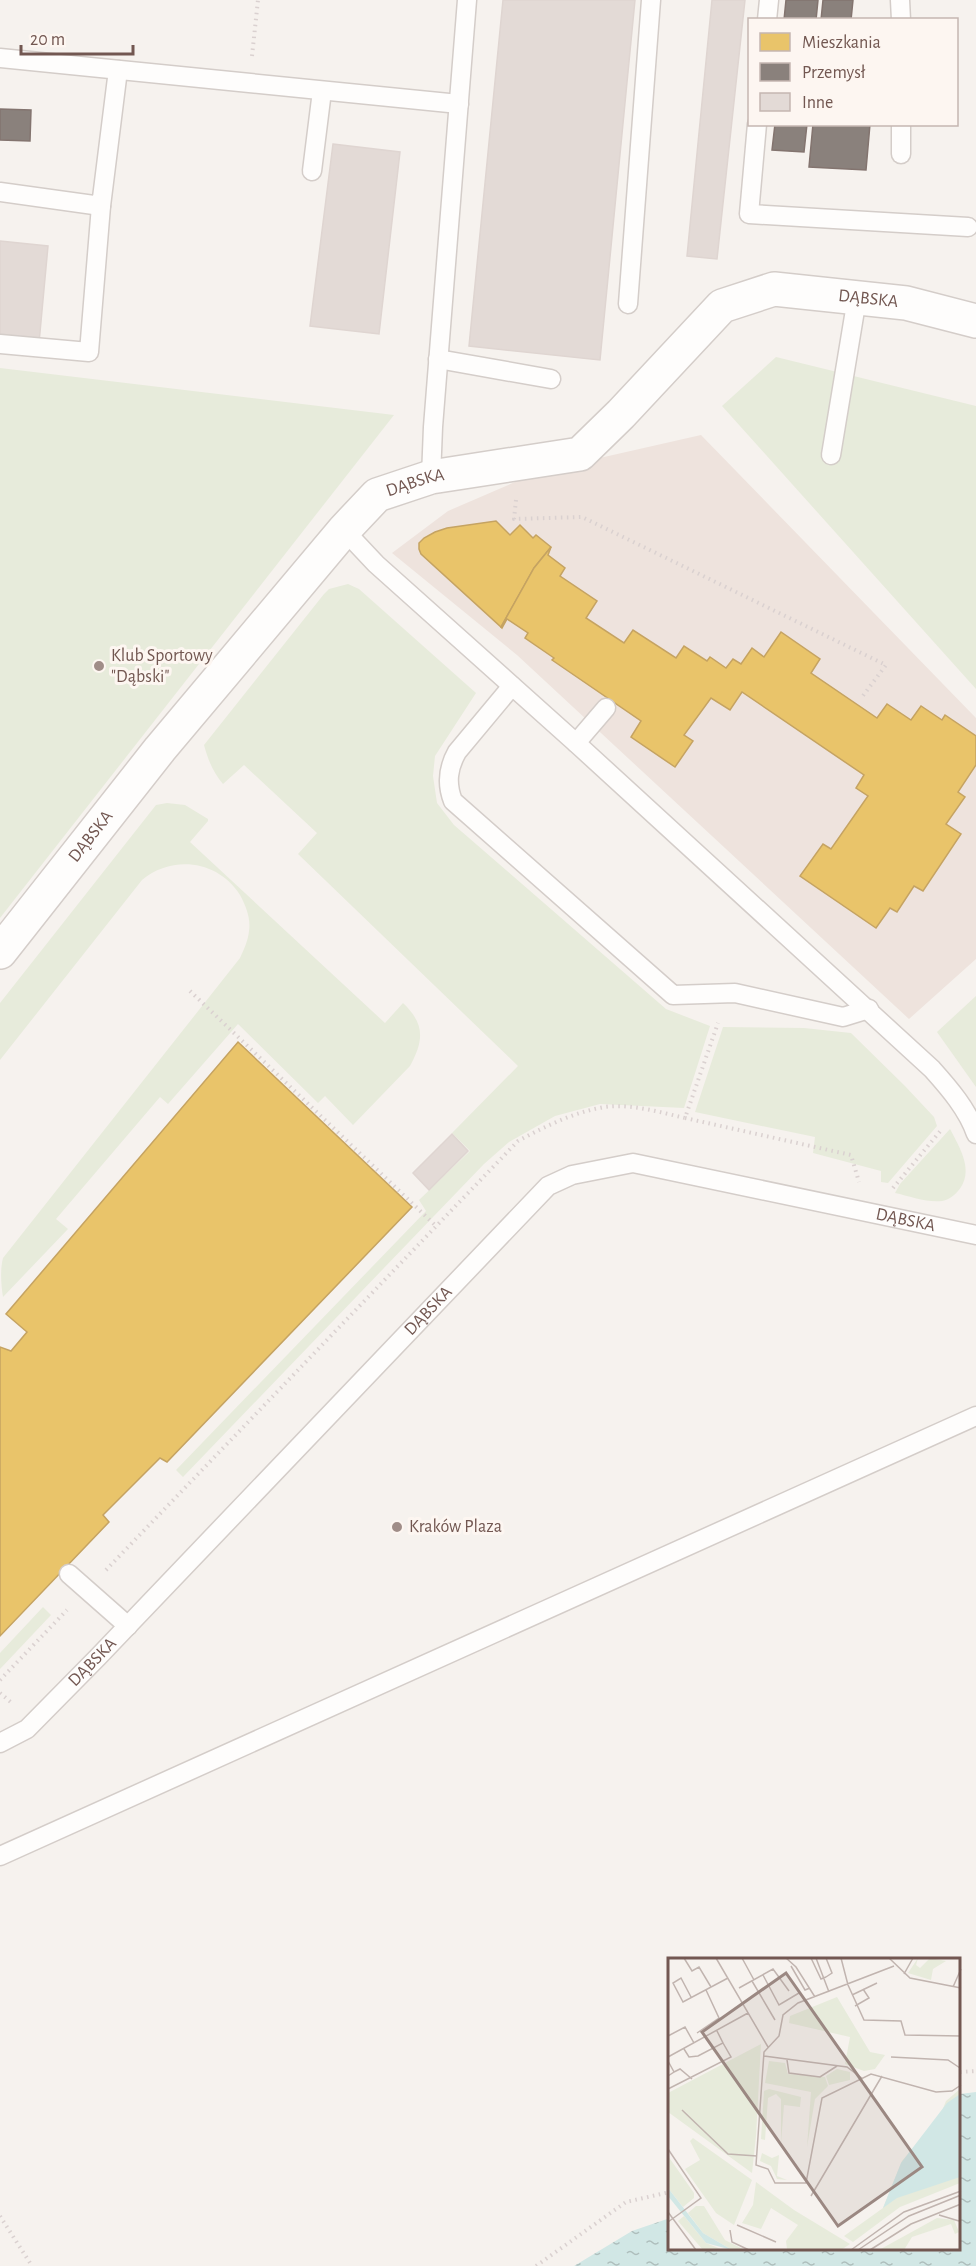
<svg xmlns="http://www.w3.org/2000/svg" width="976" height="2266" viewBox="0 0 976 2266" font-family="'Alegreya Sans',sans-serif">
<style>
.residential{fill:#eee3dd}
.grass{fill:#e7ebdb}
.water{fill:url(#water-ripples)}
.homes{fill:#e9c46a;stroke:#c5a362;stroke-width:1.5}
.industry{fill:#8a817c;stroke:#83746f;stroke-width:1.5}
.building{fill:#e3dad6;stroke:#dfd5d1;stroke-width:1.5}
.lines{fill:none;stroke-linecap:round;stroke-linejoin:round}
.lane-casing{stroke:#d4cdc9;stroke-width:21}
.street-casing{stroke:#d4cdc9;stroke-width:36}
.path{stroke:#dad1d0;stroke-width:4;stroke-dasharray:1.5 4.5;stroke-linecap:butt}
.lane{stroke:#fefdfc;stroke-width:18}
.street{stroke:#fefdfc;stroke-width:33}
.poi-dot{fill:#a08d88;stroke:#fdf6f1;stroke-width:2}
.labels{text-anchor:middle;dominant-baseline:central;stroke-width:6;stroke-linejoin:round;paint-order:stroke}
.street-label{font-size:18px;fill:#725751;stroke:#fdf6f1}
.poi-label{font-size:18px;fill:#725751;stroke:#fdf6f1;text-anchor:start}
.inset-road{fill:none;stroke:#c1b4af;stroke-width:1.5}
.view{fill:#9b8882;fill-opacity:0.15;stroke:#9b8882;stroke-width:3}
.inset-edge{fill:none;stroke:#725751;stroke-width:3}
</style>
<defs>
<pattern id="water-ripples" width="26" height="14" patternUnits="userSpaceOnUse" patternTransform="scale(1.5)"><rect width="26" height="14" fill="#d1e7e5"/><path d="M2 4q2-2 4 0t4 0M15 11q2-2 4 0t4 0" fill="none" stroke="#aebebc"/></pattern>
</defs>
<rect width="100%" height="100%" fill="#f6f2ee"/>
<path class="residential" d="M 701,435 L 976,718 L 976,959 L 909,1019 L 517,655 L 392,553 L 448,511 L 538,472 Z"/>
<g class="grass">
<path d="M 776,357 L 976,406 L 976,689 L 722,406 Z"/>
<path d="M 0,368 L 394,415 L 0,918 Z"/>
<path d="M 348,584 L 359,589 L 476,693 L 435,756 L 433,776 L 437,803 L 454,825 L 666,1009 L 710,1026 L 684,1108 L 600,1104 L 555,1116 L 509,1142 L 484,1164 L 183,1477 L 176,1470 L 426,1211 L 419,1200 L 470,1151 L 452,1133 L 518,1066 L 298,854 L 317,833 L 244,765 L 223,784 C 213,772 208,760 204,745 L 324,594 L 329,589 Z"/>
<path d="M 167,803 L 185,805 L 208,819 L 208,821 L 190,842 L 385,1023 L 403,1003 C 425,1024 424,1040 410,1066 L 353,1125 L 325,1096 L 318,1103 L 238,1024 L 168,1104 L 160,1097 L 56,1219 L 68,1229 L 3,1297 C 1,1285 0,1270 3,1258 L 240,958 C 244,949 248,941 249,931 C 251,919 246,906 240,895 C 219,861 173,854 142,880 L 0,1060 L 0,1003 L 156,805 Z"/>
<path d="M 976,996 L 976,1087 L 937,1032 Z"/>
<path d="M 723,1027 L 804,1028 L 851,1033 L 905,1086 L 934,1117 L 937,1126 L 888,1183 L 881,1182 L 881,1171 L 813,1153 L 815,1137 L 695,1112 Z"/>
<path d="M 950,1129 C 960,1148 975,1172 958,1191 C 954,1196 948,1200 942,1201 C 928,1203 909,1196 895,1193 L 900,1184 Z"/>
<path d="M 43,1607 L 51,1615 L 0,1669 L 0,1653 Z"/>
</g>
<path class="water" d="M 976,2092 L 976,2266 L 574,2266 L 632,2231 L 670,2218 L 670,2250 L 960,2250 L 960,2094 Z"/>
<g class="homes">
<path d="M 496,521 L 510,535 L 520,525 L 533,538 L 536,535 L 551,547 L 534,568 L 501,627 L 421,554 L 419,549 L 419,543 L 424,538 L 435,532 L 447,528 Z"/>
<path d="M 551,547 L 548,555 L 565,568 L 560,576 L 597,601 L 586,618 L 624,643 L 633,630 L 676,658 L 684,646 L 707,661 L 710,657 L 726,668 L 733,659 L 741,664 L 752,648 L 764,657 L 781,632 L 820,659 L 811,673 L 877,718 L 887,704 L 911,720 L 921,706 L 942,720 L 945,715 L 976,736 L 976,765 L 958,792 L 965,797 L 946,824 L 961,834 L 923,891 L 914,886 L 897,912 L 890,908 L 876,928 L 800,876 L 823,844 L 831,849 L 868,796 L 856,788 L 864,775 L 742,692 L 730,710 L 711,698 L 684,735 L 693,741 L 675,767 L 631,737 L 641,721 L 552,660 L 554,658 L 525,638 L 528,633 L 507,619 L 502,628 L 501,627 L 534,568 Z"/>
<path d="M 238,1042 L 412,1207 L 167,1462 L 160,1458 L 103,1515 L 109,1522 L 0,1636 L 0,1347 L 11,1351 L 27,1332 L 6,1314 Z"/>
</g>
<g class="industry">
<path d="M 786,0 L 818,0 L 816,20 L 784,20 Z"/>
<path d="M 823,0 L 853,0 L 851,20 L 821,20 Z"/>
<path d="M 0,109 L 31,110 L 30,141 L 0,140 Z"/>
<path d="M 775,124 L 807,124 L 804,152 L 772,150 Z"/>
<path d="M 813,124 L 870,124 L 866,170 L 809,167 Z"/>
</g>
<g class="building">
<path d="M 503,0 L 635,0 L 600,360 L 469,346 Z"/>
<path d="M 712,0 L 745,0 L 717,259 L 687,256 Z"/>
<path d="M 333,144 L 400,152 L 379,334 L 310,326 Z"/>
<path d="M 0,241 L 48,246 L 39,343 L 0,339 Z"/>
<path d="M 452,1134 L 468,1151 L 429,1190 L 413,1173 Z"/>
</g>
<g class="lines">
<g class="lane-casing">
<g id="lane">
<path d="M 900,0 L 901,20"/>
<path d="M 767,20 L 769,0"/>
<path d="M 0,58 L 459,104"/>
<path d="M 757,124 L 749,214 L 968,227"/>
<path d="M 901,124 L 901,154"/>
<path d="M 312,171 L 322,91"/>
<path d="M 0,192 L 101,206 L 118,70"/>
<path d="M 628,304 L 651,0"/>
<path d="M 0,344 L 89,352 L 101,206"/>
<path d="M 438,359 L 551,379"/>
<path d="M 831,455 L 857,298"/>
<path d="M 431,477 L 433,427 L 467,0"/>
<path d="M 344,530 L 376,564 L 576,743 L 932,1069 C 949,1088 968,1110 976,1134"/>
<path d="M 512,686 L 457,752 C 448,768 446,783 453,801 L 673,995 L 735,993 L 843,1017 L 869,1009"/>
<path d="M 576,743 L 606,708"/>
<path d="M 69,1574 L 128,1626"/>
<path id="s1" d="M 0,1743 L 27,1729 L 98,1657 L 548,1186 L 572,1175 L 633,1163 L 976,1235"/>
<path d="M 0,1856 L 976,1416"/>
</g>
</g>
<g class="street-casing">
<g id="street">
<path id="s2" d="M 0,952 L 160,749 L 344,530 L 377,495 L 431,477 L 580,454 L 621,414 L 722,306 L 774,289 L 906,303 L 976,321"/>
</g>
</g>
<g class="path">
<path d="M 252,56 L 258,0"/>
<path d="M 516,500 L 514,519 L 582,517 L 886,665 L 862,697"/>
<path d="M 190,991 L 436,1226"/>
<path d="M 685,1118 L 851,1155 L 859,1182"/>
<path d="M 893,1188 L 942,1129"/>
<path d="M 106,1570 L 518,1141 C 544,1127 570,1114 599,1108 C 626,1102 659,1112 685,1118 L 718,1023"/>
<path d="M 0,1680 L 67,1610"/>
<path d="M 0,1693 L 13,1704"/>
<path d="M 960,2072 L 976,2071"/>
<path d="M 0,2216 L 32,2266"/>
<path d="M 536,2266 L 626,2202 L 670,2192"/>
</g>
<use href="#lane" class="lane"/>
<use href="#street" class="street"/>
</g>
<g class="poi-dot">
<circle cx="99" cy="666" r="6"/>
<circle cx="397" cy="1527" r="6"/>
</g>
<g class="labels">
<g class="street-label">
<text stroke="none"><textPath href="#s2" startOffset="1155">DĄBSKA</textPath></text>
<text stroke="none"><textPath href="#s2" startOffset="633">DĄBSKA</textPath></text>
<text stroke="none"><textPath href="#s2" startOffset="147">DĄBSKA</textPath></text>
<text stroke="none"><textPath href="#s1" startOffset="1150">DĄBSKA</textPath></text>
<text stroke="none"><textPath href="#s1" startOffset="610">DĄBSKA</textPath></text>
<text stroke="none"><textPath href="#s1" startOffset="124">DĄBSKA</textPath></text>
</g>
<g class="poi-label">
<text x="111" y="656">Klub Sportowy<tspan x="111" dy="21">"Dąbski"</tspan></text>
<text x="409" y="1527">Kraków Plaza</text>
</g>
</g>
<g transform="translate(668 1958)">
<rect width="292" height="292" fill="#f6f2ee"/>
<path d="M 250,0 L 248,7 L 252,10 L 262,0 L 278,3 L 265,11 L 263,22 L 240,15 ZM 169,39 L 202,94 L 217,97 L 207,111 L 196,113 L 177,106 L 182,79 L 121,65 L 122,58 ZM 93,86 L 88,178 L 84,215 L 0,154 L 0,135 ZM 101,103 L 117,105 L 120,116 L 157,119 L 160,128 L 147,141 L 139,189 L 143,134 L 97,125 ZM 169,111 L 182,114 L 182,122 L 161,127 L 158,118 ZM 101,131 L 133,139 L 132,149 L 116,147 L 113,185 L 113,141 L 108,136 L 100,140 L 97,182 L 93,181 L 96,133 ZM 292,131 L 292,225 L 232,249 L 185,284 L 176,278 L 215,250 L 234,203 L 272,158 L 278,143 ZM 94,195 L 104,200 L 111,197 L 109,218 L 119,222 L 109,221 L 103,208 L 92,203 ZM 0,198 L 26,235 L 26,240 L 15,249 L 0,230 ZM 28,248 L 36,248 L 57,282 L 77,292 L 64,292 L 35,275 L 20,255 ZM 16,258 L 38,285 L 55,292 L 35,292 L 10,263 ZM 269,260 L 286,262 L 291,274 L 287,276 L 283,266 L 244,279 L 236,292 L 211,292 Z" fill="#e7ebdb"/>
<path d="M 25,180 L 84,222 L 66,267 L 48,255 L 17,211 L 32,202 L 22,183 ZM 88,224 L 126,252 L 182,286 L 173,292 L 119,291 L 118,283 L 130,267 L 103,250 L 93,271 L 74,265 L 85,247 Z" fill="#e7ebdb"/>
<path d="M 292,136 L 292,219 L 229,240 L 215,250 L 233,205 L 279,145 ZM 0,230 L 35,275 L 64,292 L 38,285 L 0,238 Z" fill="#d1e7e5"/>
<path class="inset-road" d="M 16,0 L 24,13 L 31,9 L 43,29M 48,0 L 100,89M 74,0 L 86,22M 118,0 L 128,9 L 147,39M 143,0 L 153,21 L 158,19M 148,0 L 161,34M 173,0 L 180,27M 221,0 L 242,20 L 293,30M 123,8 L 137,32 L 142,30M 226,8 L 130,45 L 115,57 L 111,78 L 96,94 L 88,207 L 100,211 L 107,225 L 138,225 L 154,140 L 203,116 L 268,134 L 284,133 L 293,127M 236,16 L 245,0M 95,17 L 111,47 L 131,35M 158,19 L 164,15 L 158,0M 84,23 L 107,62M 180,27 L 196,62 L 233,63 L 237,77 L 293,78M 285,29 L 293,11M 71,30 L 105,11 L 121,33M 184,37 L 209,25M 23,39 L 13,20 L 5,25 L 15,44 L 60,20M 187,48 L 201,40 L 195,31M 29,75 L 51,60 L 38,32M 0,78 L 17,69 L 26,85M 16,91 L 21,99 L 30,98 L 55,85 L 49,73M 96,98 L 179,109 L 195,121M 0,99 L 80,55M 223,99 L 280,102 L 292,110M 119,102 L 121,115 L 152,119 L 169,108M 0,103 L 6,114 L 0,118M 6,114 L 12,111 L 24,121M 0,131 L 63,99 L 55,85M 14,152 L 60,196 L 89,198M 0,191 L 33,240 L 0,264M 143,238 L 214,118M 0,254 L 28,292M 271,257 L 291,263M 69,267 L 108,284M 62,272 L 64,284 L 81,292M 183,292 L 236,254 L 293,233M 190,292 L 241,258 L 293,237M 202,292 L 243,266 L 293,246"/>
<path class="view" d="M 118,15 L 254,209 L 170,268 L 34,74 Z"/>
<rect width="292" height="292" class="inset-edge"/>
</g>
<rect x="748" y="18" width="210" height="108" fill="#fdf6f1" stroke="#c5b6b1" stroke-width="1.5"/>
<rect x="760" y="33" width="30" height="18" fill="#e9c46a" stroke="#c5b6b1" stroke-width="1.5"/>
<text x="802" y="48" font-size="18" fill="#725751">Mieszkania</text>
<rect x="760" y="63" width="30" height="18" fill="#8a817c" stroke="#c5b6b1" stroke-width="1.5"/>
<text x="802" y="78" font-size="18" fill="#725751">Przemysł</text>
<rect x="760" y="93" width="30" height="18" fill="#e3dad6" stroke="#c5b6b1" stroke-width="1.5"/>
<text x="802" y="108" font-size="18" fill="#725751">Inne</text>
<path d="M21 45v9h112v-9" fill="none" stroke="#725751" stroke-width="3"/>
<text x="30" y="45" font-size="18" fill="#725751" stroke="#fdf6f1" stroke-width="4.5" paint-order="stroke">20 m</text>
</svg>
